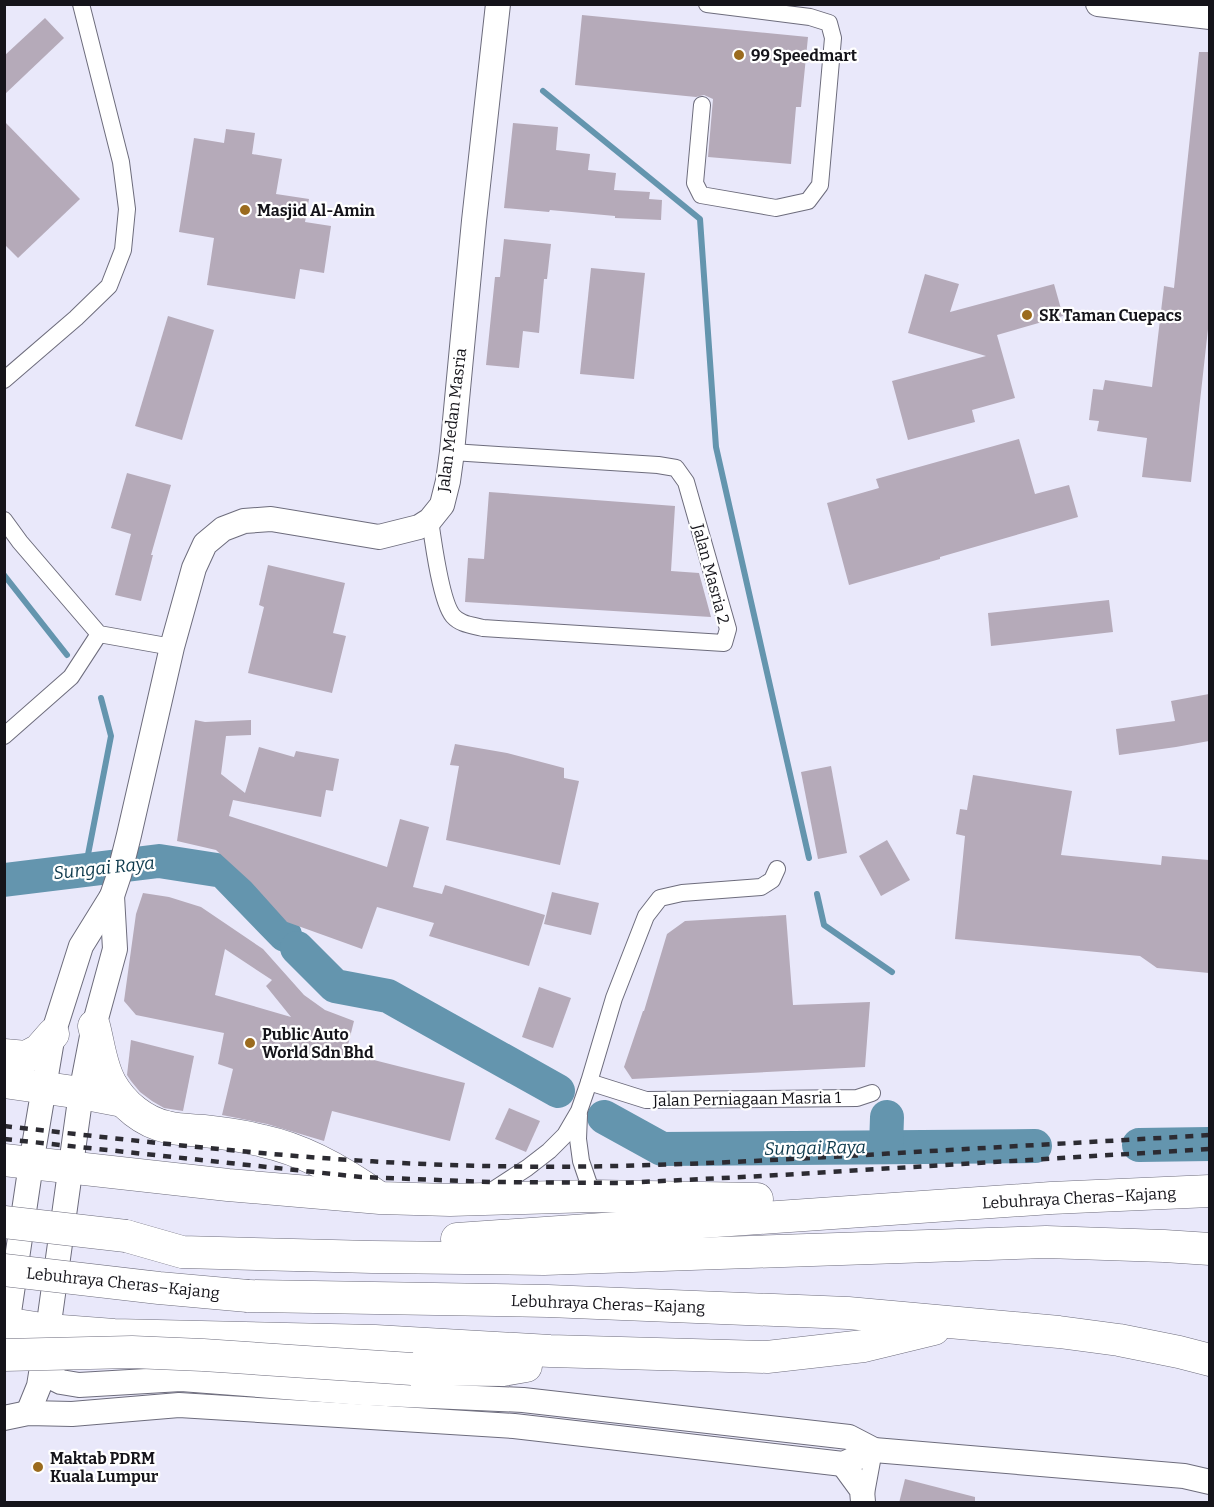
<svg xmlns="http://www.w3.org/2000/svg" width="1214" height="1507" viewBox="0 0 1214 1507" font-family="Bitter,serif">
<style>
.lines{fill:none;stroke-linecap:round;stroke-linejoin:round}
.stream{stroke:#6495ae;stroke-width:6}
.river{stroke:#6495ae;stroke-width:34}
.building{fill:#b5aab9;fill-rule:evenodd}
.street-casing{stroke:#6d6c7c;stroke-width:18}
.secondary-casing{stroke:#6d6c7c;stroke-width:26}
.highway-casing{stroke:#6d6c7c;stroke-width:33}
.street{stroke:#fff;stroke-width:16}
.secondary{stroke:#fff;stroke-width:24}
.highway{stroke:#fff;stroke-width:32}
.rail{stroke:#2c2b32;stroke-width:4.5;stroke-dasharray:8 8;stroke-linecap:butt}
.highway-bridge-casing{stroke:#6d6c7c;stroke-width:33;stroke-linecap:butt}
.highway-bridge{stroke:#fff;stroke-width:32}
.poi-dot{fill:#9b6b1e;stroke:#fff;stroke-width:2}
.labels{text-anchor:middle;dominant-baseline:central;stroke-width:4.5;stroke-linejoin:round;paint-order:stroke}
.poi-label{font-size:16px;font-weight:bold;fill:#15141a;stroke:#fff;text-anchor:start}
.street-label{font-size:16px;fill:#15141a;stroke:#fff}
.water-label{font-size:18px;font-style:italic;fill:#0d394c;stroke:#fff}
</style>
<rect width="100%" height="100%" fill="#e9e8fa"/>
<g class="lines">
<g class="stream">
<path d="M 543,91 L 700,219 L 716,447 L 809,858"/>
<path d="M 4,575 L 67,655"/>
<path d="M 85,870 L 111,736 L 101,698"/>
<path d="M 817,894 L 824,925 L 892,972"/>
</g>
<g class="river">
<path d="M 4,880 L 159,861 L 223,871 L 285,935"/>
<path d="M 297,948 L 335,986 L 388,996 L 558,1091"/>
<path d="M 604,1117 L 662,1149 L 1035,1146"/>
<path d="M 1139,1145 L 1210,1144"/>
<path d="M 886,1147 L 887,1117"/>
</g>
</g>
<g class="building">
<path d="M 582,15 L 808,37 L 801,107 L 796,107 L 791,164 L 708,157 L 713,99 L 704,95 L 696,97 L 575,85 Z"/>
<path d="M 45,18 L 64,38 L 4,95 L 4,56 Z"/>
<path d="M 1199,52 L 1209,52 L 1209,320 L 1191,482 L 1142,477 L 1147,438 L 1097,431 L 1099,421 L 1089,420 L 1093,389 L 1103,390 L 1105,380 L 1152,387 L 1164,286 L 1174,288 Z"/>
<path d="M 4,121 L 80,199 L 18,258 L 4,244 Z"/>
<path d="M 513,123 L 558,127 L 556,150 L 590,154 L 588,170 L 616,173 L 614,190 L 650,192 L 649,199 L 662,200 L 661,220 L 615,218 L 615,216 L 550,210 L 549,212 L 504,208 Z"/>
<path d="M 226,129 L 255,133 L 252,154 L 282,159 L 276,194 L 309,199 L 305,222 L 331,226 L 324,273 L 300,269 L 295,299 L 207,285 L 214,238 L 179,232 L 194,138 L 224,143 Z"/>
<path d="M 504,239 L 551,244 L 547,279 L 544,279 L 539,333 L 523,331 L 519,368 L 486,365 L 495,277 L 500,277 Z"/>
<path d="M 591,268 L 645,273 L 634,379 L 580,374 Z"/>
<path d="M 925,274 L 959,284 L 950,312 L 1054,284 L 1063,316 L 997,335 L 1015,398 L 972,410 L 975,422 L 908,440 L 892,381 L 986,356 L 908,333 Z"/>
<path d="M 168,316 L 214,330 L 182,440 L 135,426 Z"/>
<path d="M 1019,439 L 1035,494 L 1069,485 L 1078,517 L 940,557 L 940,559 L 849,585 L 827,503 L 879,488 L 876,479 Z"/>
<path d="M 127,473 L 171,485 L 151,555 L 153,555 L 141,601 L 115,595 L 131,534 L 111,528 Z"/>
<path d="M 489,492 L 675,506 L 671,571 L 699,573 L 711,617 L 465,602 L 468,558 L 484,559 Z"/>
<path d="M 268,565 L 345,583 L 333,633 L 346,636 L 332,693 L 248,673 L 264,607 L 259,605 Z"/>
<path d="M 1109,600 L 1113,632 L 991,646 L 988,613 Z"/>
<path d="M 1209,694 L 1209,741 L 1176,747 L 1119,755 L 1116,729 L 1175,721 L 1171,701 Z"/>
<path d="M 195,720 L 205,722 L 251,720 L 251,735 L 226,736 L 221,774 L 245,793 L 259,747 L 294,757 L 296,751 L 339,759 L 333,791 L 326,790 L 321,817 L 233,800 L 229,816 L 387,867 L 400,819 L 429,827 L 413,887 L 442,894 L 445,885 L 545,915 L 529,966 L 429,936 L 434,923 L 377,907 L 362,949 L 287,922 L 251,882 L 216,850 L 177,841 Z"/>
<path d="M 455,744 L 507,753 L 564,768 L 564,778 L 579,781 L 560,865 L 446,840 L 459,766 L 450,765 Z"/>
<path d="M 831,766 L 847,853 L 818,859 L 801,772 Z"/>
<path d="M 973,775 L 1072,791 L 1061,855 L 1161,865 L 1162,856 L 1209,860 L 1209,973 L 1157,968 L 1140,956 L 955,939 L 965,836 L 956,834 L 960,809 L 967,810 Z"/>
<path d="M 887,840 L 910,880 L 881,896 L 859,856 Z"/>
<path d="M 552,892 L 599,903 L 591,935 L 544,924 Z"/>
<path d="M 143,893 L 169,897 L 201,907 L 263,949 L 304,995 L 325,1010 L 354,1021 L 346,1053 L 465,1083 L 450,1141 L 332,1111 L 324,1141 L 267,1124 L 222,1115 L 233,1069 L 218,1064 L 224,1033 L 136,1015 L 124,1001 L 136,914 ZM 225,949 L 272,980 L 266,986 L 291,1017 L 215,995 Z"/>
<path d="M 786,915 L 793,1005 L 870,1002 L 865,1067 L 632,1079 L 624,1067 L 643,1011 L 644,1011 L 667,934 L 685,921 Z"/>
<path d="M 539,987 L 571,998 L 553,1048 L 522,1037 Z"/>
<path d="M 131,1040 L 194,1056 L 183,1111 L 164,1108 L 152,1101 L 140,1092 L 131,1081 L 127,1075 Z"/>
<path d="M 509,1108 L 540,1121 L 526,1152 L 495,1139 Z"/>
<path d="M 905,1479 L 975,1497 L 975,1503 L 899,1503 Z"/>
</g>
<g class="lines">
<g class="street-casing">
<g id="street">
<path d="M 702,105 L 695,183 L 701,195 L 776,208 L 808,201 L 820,185 L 833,38 L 829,23 L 810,17 L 707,4"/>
<path d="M 4,380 L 76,318 L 109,286 L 123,250 L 127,209 L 121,162 L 81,4"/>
<path d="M 4,520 L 20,542 L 99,634 L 172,647"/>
<path d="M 430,520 C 433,541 441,602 453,616 C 461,625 473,625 483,628 L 724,643 L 728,629 L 686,482 L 676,468 L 658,465 L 452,452"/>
<path d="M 4,736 L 71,677 L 99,634"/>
<path d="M 589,1082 L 646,1100 L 857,1098 L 872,1093"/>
<path d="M 579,1115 L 578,1139 L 581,1161 L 593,1196"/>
<path d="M 487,1194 L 527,1168 L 549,1151 L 565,1135 L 579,1111 L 589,1082 L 614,998 L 646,916 L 660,898 L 682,893 L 761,887 L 772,880 L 777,869"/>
<path d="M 865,1499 L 874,1450"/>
</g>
</g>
<g class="secondary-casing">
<g id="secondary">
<path d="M 1098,4 L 1210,17"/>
<path d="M 5,1339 L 31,1164 L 53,1034 L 81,946 L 112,896 L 119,875 L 129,835 L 172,647 L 194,568 L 205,544 L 223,529 L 244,521 L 271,519 L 379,537 L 419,527 L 430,520 L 442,505 L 448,481 L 452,452 L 474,221 L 498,4"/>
<path d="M 42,1368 L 51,1377 L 61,1382 L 79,1385 L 181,1379 L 363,1393 L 523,1400 L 849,1437 L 874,1450 L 1184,1476 L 1210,1482"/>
<path d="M 28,1413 L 39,1386 L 48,1330 L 81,1093 L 94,1026 L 115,949 L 112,896"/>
<path d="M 4,1418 L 28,1413 L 72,1414 L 179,1405 L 514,1426 L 843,1464 L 874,1450"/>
<path d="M 843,1464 L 862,1490 L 863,1502"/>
</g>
</g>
<g class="highway-casing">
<g id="highway">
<path d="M 94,1026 C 99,1045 101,1067 111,1084 C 123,1105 144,1122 167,1127 C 179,1130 192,1130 204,1131 C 223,1133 244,1136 263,1141 C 305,1150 343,1172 378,1197"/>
<path d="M 4,1055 L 26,1057 L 39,1050 L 53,1034"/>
<path d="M 4,1082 L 81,1093 L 123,1101"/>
<path d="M 4,1160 L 228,1185 L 380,1198 L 450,1200 L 593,1196 L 757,1199"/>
<path d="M 126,1236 L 182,1252 L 372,1257 L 544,1259 L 1046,1242 L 1164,1246 L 1210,1249"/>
<path d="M 457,1239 L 1051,1198 L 1210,1191"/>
<path d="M 248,1296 L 548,1301 L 848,1313 L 1059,1332 L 1119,1340 L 1179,1352 L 1210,1360"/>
<path d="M 4,1323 L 48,1330 L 114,1335 L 375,1341 L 550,1351 L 767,1357 L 864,1346 L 934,1329"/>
<path d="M 412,1369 L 503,1370 L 526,1366"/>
</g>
</g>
<use href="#street" class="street"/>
<use href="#secondary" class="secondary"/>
<use href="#highway" class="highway"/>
<g class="rail">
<path d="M 4,1126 C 165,1144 326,1163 488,1166 C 614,1169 739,1162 864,1155 C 979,1148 1094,1142 1210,1135"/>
<path d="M 4,1139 L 361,1177 L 490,1182 L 622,1183 L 763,1176 L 1210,1149"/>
</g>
<g class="highway-bridge-casing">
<g id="highway-bridge">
<path d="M 4,1222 L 126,1236"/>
<path d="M 4,1270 L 159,1288 L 248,1296"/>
<path d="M 4,1355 L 132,1352 L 203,1355 L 412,1369"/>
</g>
</g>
<use href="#highway-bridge" class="highway-bridge"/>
</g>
<g class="poi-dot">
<circle cx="739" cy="55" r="6"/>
<circle cx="245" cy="210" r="6"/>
<circle cx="1027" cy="315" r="6"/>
<circle cx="250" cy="1043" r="6"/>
<circle cx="38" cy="1467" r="6"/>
</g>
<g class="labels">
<g class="poi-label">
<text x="751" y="55">99 Speedmart</text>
<text x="257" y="210">Masjid Al-Amin</text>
<text x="1039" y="315">SK Taman Cuepacs</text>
<text x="262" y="1034">Public Auto<tspan x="262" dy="18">World Sdn Bhd</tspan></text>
<text x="50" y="1458">Maktab PDRM<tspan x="50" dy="18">Kuala Lumpur</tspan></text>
</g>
<g class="street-label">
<text transform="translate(452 420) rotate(-83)">Jalan Medan Masria</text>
<text transform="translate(711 574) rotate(75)">Jalan Masria 2</text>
<text transform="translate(747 1099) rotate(-1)">Jalan Perniagaan Masria 1</text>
<text transform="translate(1079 1198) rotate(-3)">Lebuhraya Cheras–Kajang</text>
<text transform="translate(123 1283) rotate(6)">Lebuhraya Cheras–Kajang</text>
<text transform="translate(608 1304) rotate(2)">Lebuhraya Cheras–Kajang</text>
</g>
<g class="water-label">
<text transform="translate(104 868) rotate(-6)">Sungai Raya</text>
<text transform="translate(815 1148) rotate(-1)">Sungai Raya</text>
</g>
</g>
<rect width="1214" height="1507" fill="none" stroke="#15141a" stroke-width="12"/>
</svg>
